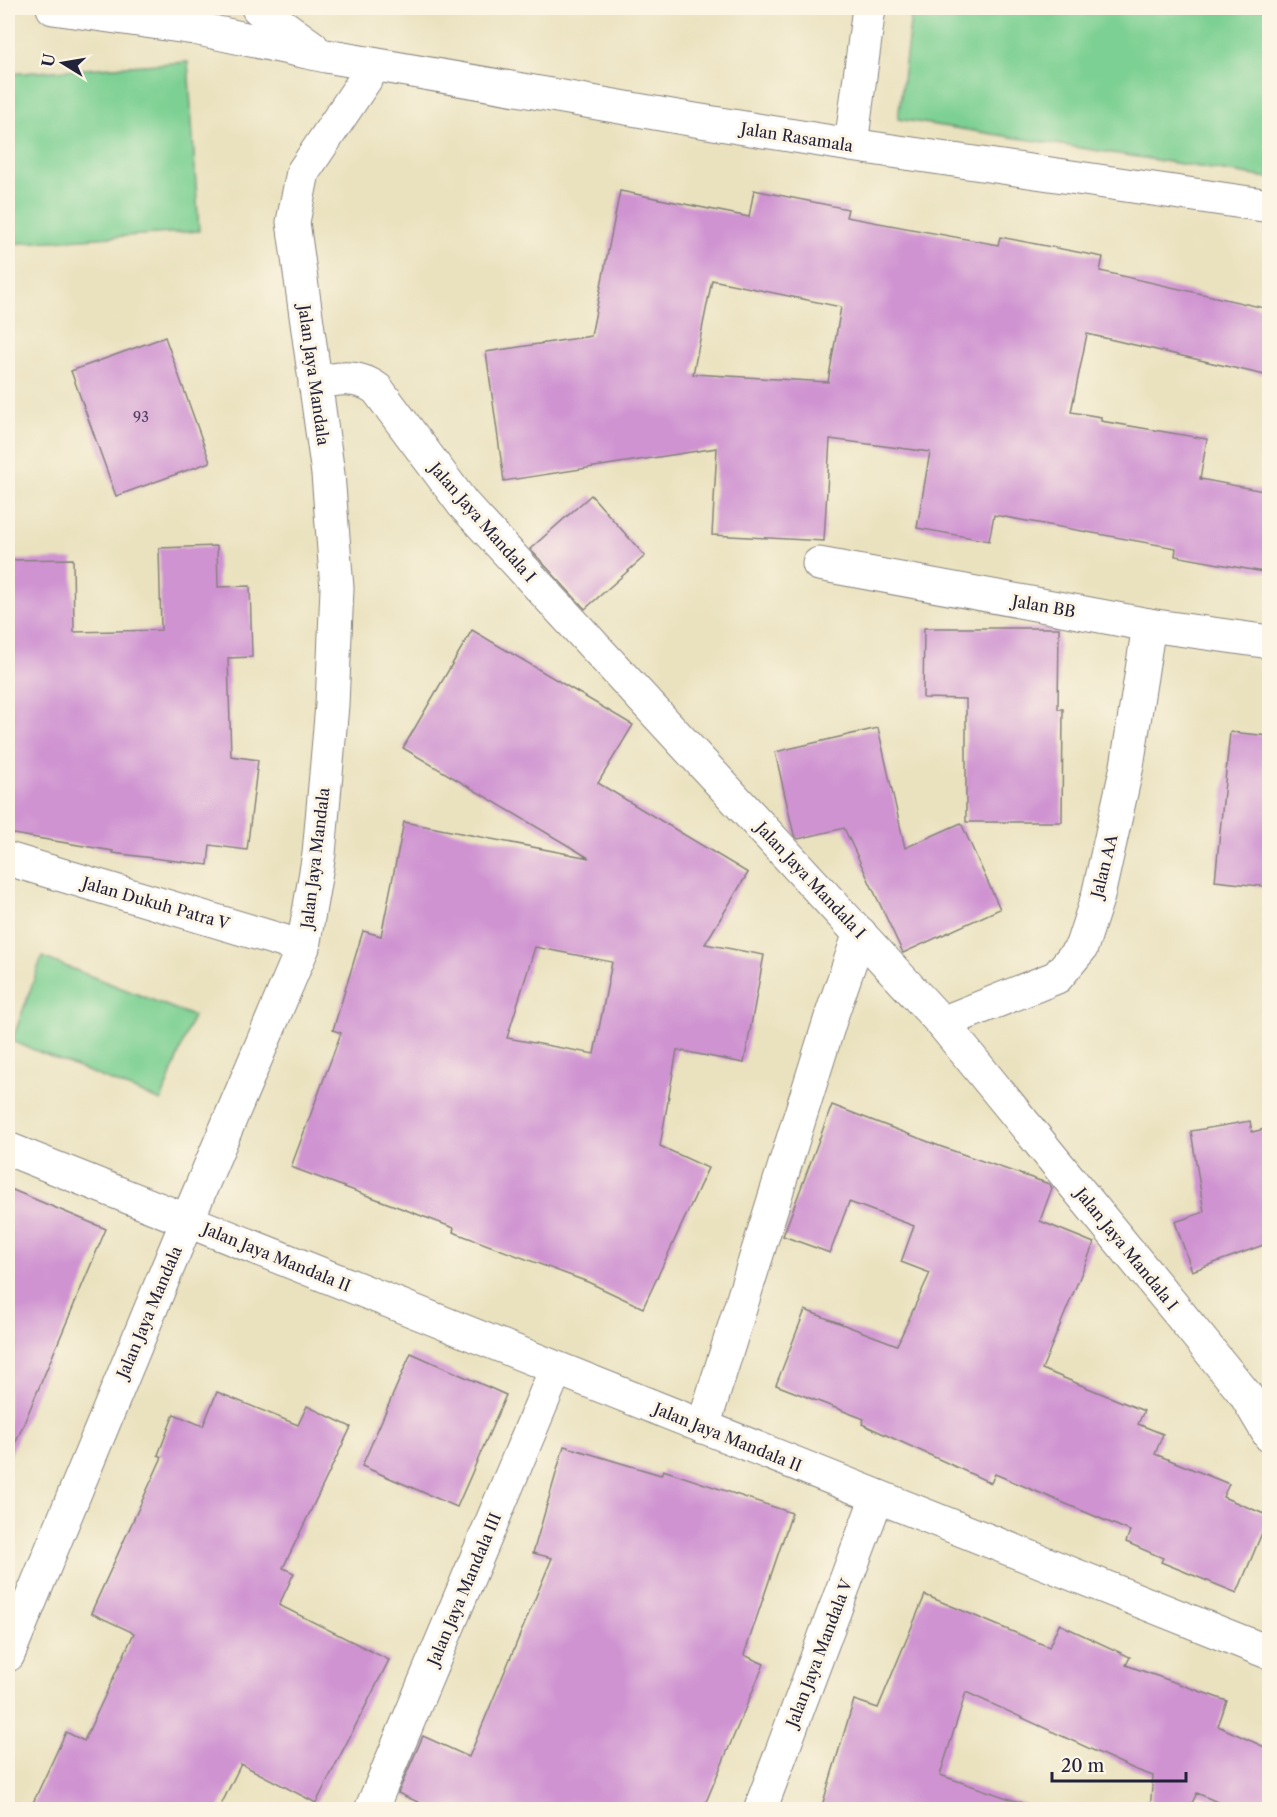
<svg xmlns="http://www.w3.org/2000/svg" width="1277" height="1817" viewBox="0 0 1277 1817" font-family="'Libre Caslon Text',serif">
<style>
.green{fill:#7dd093;stroke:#507967;stroke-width:1.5}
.building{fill:#cf93d1;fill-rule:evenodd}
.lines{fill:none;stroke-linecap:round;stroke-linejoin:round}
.minor-casing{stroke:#86827d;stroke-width:35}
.minor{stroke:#fff;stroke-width:33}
.labels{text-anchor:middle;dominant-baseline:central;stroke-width:6;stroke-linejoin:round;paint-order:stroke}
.number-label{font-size:14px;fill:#4d3e60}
.street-label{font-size:16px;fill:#22223b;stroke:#fcf5e5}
</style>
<rect width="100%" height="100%" fill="#fcf5e5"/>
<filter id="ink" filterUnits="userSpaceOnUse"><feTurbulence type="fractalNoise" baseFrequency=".0167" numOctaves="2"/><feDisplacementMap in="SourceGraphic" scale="12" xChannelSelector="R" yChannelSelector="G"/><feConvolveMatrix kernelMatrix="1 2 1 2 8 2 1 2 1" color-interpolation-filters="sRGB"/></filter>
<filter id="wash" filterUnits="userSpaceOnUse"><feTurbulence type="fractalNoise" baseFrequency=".008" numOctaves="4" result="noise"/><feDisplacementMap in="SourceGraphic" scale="24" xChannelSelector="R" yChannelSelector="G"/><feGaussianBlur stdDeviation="1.35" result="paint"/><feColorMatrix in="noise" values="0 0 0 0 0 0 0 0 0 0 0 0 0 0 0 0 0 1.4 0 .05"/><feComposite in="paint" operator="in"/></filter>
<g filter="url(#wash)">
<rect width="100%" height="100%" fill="#eae2bf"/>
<g class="green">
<path d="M 912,8 L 1269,8 L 1269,178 L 898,119 Z"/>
<path d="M 188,62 L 199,231 L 8,244 L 8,74 Z"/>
<path d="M 42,957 L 193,1016 L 161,1101 L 12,1041 Z"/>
</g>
<g id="blocks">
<g class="building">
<path d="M 754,190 L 848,209 L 846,217 L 998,245 L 1000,237 L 1103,257 L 1100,271 L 1269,309 L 1269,376 L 1087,334 L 1071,412 L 1101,417 L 1101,421 L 1207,439 L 1200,479 L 1269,492 L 1269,573 L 1175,556 L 1176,548 L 994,515 L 989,541 L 917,528 L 930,452 L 830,439 L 824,541 L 712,535 L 717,448 L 504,481 L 486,352 L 591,336 L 620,191 L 749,217 ZM 712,280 L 841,307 L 828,382 L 693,374 Z"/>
<path d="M 165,337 L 210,462 L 116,496 L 71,371 Z"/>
<path d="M 591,495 L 645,556 L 585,609 L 530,549 Z"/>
<path d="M 217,546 L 218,587 L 250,586 L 252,657 L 228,658 L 231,756 L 258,760 L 247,850 L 210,845 L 208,865 L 113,853 L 113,851 L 8,833 L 8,560 L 73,559 L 74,632 L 161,630 L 159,548 Z"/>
<path d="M 924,628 L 1059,628 L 1058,709 L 1063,709 L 1062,822 L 966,822 L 966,699 L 923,698 Z"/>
<path d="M 472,630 L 633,725 L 598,783 L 748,873 L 705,944 L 764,955 L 744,1063 L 677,1050 L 660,1146 L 708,1168 L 643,1308 L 588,1282 L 453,1232 L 454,1228 L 291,1167 L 341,1033 L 333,1030 L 363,931 L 381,936 L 404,822 L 589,858 L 403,748 ZM 535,947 L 612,962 L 594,1054 L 507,1038 Z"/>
<path d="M 878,728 L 905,848 L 961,823 L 1000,909 L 903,953 L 844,828 L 798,839 L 794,835 L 775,752 Z"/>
<path d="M 1230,732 L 1269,736 L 1269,887 L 1215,881 Z"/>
<path d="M 832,1105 L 942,1147 L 1049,1184 L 1052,1188 L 1040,1221 L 1094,1243 L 1042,1369 L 1144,1411 L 1138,1424 L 1163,1434 L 1155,1454 L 1229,1484 L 1223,1497 L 1269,1516 L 1237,1593 L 1161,1562 L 1163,1558 L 1126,1542 L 1130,1531 L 995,1474 L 991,1483 L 862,1424 L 864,1419 L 776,1385 L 805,1310 L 897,1345 L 930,1273 L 901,1262 L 914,1226 L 849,1202 L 830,1253 L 783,1236 Z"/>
<path d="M 1250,1121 L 1252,1132 L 1269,1128 L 1269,1243 L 1192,1271 L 1175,1222 L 1204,1212 L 1191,1131 Z"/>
<path d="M 8,1188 L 106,1229 L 8,1461 Z"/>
<path d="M 411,1353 L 506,1395 L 457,1507 L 362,1466 Z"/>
<path d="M 217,1392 L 298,1425 L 307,1406 L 351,1427 L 283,1568 L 294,1573 L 279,1605 L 389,1660 L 316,1803 L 241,1764 L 219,1809 L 30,1809 L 66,1732 L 84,1741 L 134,1633 L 91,1613 L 162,1457 L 158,1455 L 174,1414 L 203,1426 Z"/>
<path d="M 564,1446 L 661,1475 L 663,1470 L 792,1513 L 744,1655 L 764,1664 L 703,1809 L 433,1809 L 398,1793 L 423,1736 L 469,1757 L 552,1558 L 533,1553 Z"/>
<path d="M 925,1595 L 1049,1647 L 1059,1624 L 1130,1657 L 1126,1665 L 1227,1701 L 1218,1726 L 1269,1749 L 1269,1809 L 1233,1809 L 1197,1793 L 1189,1809 L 1150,1809 L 1153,1776 L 1134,1769 L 966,1692 L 940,1775 L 1025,1804 L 1024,1809 L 821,1809 L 854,1700 L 878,1708 Z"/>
</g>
</g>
</g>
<g filter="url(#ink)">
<use href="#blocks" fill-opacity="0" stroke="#86827d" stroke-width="1.5"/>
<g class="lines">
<g class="minor-casing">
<g id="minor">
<path d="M 53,8 L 194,28 L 326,56 L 695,120 L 851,145 L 1270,206"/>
<path d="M 258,8 L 312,47"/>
<path d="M 851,145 L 869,8"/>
<path d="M 315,385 C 336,377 358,375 377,389 L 463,504 L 942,1023 L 1245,1394 L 1270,1436"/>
<path d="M 819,564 L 1149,625 L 1270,642"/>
<path d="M 8,859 L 303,947"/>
<path d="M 942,1023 L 1057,977 L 1081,948 L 1098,896 L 1127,766 L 1149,625"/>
<path d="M 8,1149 L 1270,1653"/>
<path d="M 703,1427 L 833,1011 L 860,933"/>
<path d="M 8,1655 L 187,1221 L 303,947 L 319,854 L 332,705 L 337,588 L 328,474 L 293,222 L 303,172 L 375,65"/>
<path d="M 371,1810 L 556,1369"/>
<path d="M 760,1810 L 877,1497"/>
</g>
</g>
<use href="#minor" class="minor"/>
</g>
</g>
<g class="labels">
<g class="number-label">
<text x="141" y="417">93</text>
</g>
<g class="street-label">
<text transform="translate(797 137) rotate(9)">Jalan Rasamala</text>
<text transform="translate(314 375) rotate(82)">Jalan Jaya Mandala</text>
<text transform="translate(483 522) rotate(49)">Jalan Jaya Mandala I</text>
<text transform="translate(1044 606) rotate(10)">Jalan BB</text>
<text transform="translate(315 858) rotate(-83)">Jalan Jaya Mandala</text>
<text transform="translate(1104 866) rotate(-76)">Jalan AA</text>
<text transform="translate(811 880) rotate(47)">Jalan Jaya Mandala I</text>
<text transform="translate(156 903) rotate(16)">Jalan Dukuh Patra V</text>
<text transform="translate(1127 1249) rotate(51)">Jalan Jaya Mandala I</text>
<text transform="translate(277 1257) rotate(22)">Jalan Jaya Mandala II</text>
<text transform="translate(149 1312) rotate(-67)">Jalan Jaya Mandala</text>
<text transform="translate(728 1437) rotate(22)">Jalan Jaya Mandala II</text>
<text transform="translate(464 1589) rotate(-67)">Jalan Jaya Mandala III</text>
<text transform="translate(819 1653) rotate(-69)">Jalan Jaya Mandala V</text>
</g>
</g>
<rect width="1277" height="1817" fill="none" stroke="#fcf5e5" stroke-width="30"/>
<g transform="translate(63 63) rotate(281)" stroke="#fcf5e5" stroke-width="4.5" paint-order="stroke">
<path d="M0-4.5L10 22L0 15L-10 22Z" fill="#22223b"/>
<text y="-9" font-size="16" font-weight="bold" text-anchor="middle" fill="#22223b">U</text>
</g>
<path d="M1052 1772v9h134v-9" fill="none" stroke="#22223b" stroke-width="3"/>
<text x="1061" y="1772" font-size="18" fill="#22223b" stroke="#fcf5e5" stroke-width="4.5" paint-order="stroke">20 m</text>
</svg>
